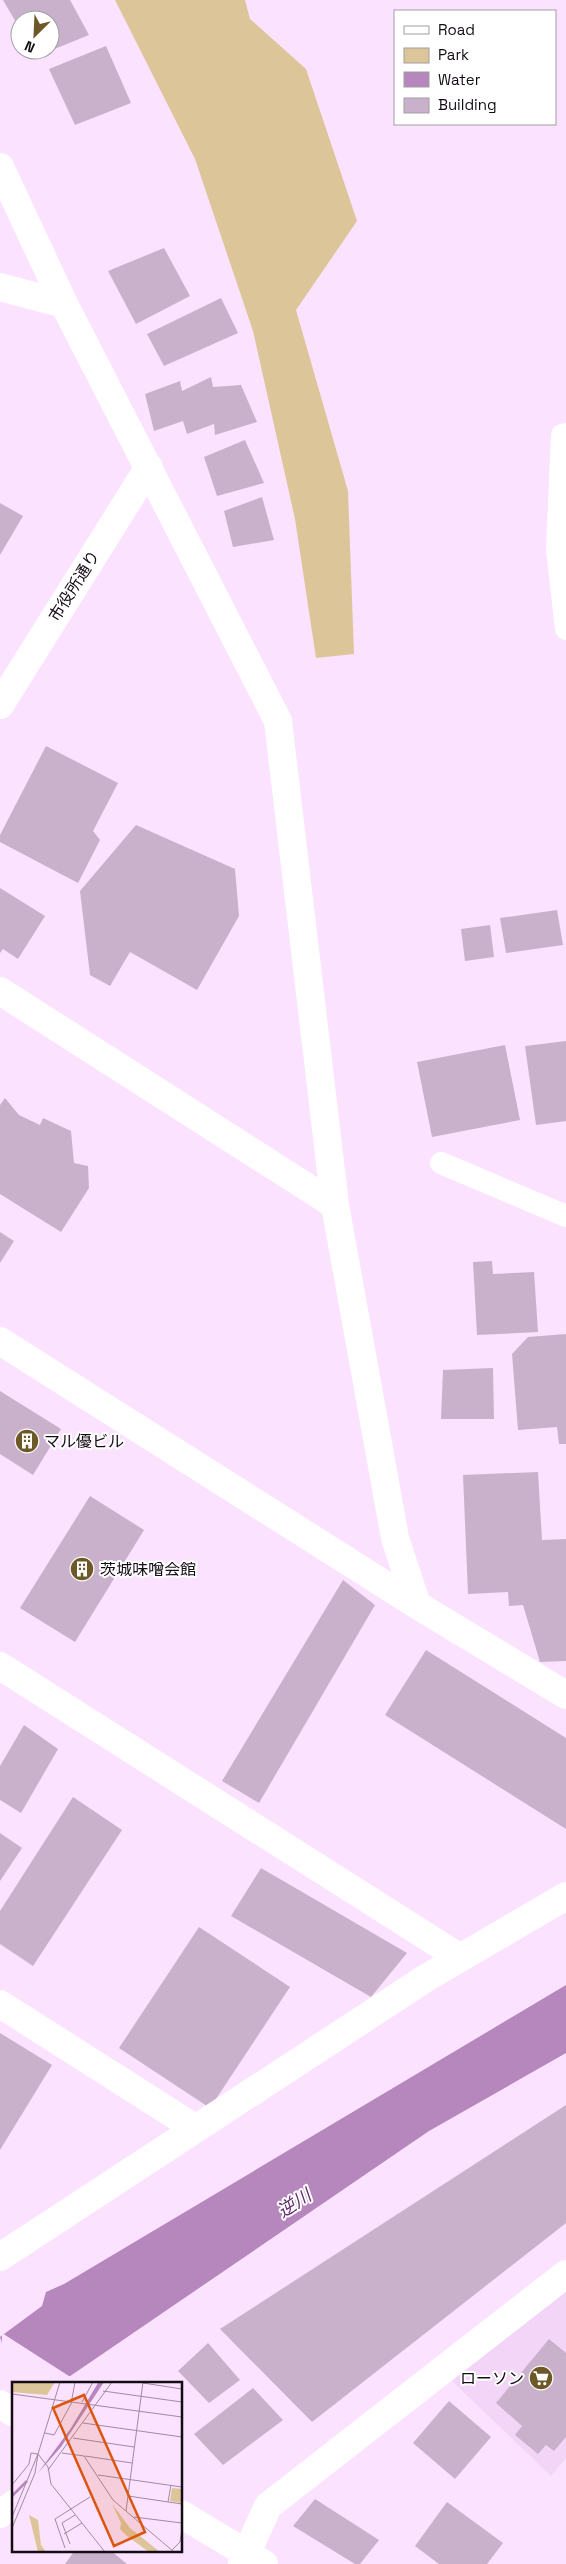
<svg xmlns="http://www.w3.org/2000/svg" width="566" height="2564" viewBox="0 0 566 2564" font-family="'Space Grotesk','Noto Sans JP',sans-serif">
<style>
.built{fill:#f3d5f7}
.green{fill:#dcc699}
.water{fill:#b587bc}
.pier{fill:#fbe2ff}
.building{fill:#c9b1cc}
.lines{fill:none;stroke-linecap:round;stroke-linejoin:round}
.service{stroke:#fff;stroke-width:22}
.minor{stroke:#fff;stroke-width:28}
.tertiary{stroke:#fff;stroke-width:28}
.labels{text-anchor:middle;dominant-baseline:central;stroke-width:4;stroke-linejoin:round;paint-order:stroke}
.street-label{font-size:16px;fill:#140c15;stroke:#fff}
.poi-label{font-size:16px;fill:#140c15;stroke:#fff;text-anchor:start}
.water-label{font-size:18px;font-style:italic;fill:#642c6d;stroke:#fff}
.inset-river{fill:none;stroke:#b587bc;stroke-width:2.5}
.inset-road{fill:none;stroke:#9f8ca1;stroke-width:1}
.view{fill:#dd550c;fill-opacity:0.15;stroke:#dd550c;stroke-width:2.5}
.inset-edge{fill:none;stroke:#140c15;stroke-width:2.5}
</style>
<rect width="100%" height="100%" fill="#fbe2ff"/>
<path class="built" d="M 566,2291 L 566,2458 L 551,2476 L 452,2381 Z"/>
<path class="green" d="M 115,0 L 245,0 L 250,19 L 306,69 L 357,221 L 296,310 L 348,491 L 354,654 L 316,658 L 295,519 L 253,331 L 195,159 Z"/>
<path class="water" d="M 566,1985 L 566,2053 L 429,2131 L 60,2383 L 14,2383 L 0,2337 L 42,2306 L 46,2292 L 64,2284 Z"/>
<path class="pier" d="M 2,2333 L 72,2378 L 65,2383 L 14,2383 L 14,2418 L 0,2427 Z"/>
<g class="building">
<path d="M 3,0 L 70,0 L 89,35 L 35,57 L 32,50 L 50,50 L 50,20 L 20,20 L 20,29 Z"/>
<path d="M 106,46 L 131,103 L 75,125 L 49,69 Z"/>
<path d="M 164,248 L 190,296 L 136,324 L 108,271 Z"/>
<path d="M 221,298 L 238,333 L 164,366 L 147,334 Z"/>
<path d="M 211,377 L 213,387 L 241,385 L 257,422 L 215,435 L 214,424 L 187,434 L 183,421 L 154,431 L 145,394 L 180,381 L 182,391 Z"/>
<path d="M 245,440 L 264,483 L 217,496 L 204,457 Z"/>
<path d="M 262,497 L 274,540 L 233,547 L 224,511 Z"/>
<path d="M 0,503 L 23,516 L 0,555 Z"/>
<path d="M 46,746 L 118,783 L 93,831 L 100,840 L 78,883 L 0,842 L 0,835 Z"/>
<path d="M 136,825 L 235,869 L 239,916 L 197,990 L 130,952 L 110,986 L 90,975 L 80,891 Z"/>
<path d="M 0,888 L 45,916 L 18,959 L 3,949 L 0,953 Z"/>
<path d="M 557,910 L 563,945 L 506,953 L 500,918 Z"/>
<path d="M 490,925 L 494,957 L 465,961 L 461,929 Z"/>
<path d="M 566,1041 L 566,1121 L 536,1125 L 525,1046 Z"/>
<path d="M 505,1045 L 520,1120 L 432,1137 L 417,1062 Z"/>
<path d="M 5,1098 L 19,1115 L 40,1125 L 43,1118 L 71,1131 L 74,1163 L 88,1166 L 89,1188 L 61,1232 L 0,1194 L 0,1105 Z"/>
<path d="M 0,1232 L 14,1241 L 0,1263 Z"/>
<path d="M 492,1261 L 493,1274 L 534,1272 L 538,1332 L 477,1335 L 473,1262 Z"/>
<path d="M 566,1334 L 566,1444 L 559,1444 L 557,1427 L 518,1430 L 512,1354 L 528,1337 Z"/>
<path d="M 493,1368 L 494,1419 L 441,1419 L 443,1370 Z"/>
<path d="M 0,1391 L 61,1429 L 33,1475 L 0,1454 Z"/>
<path d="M 538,1472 L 542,1540 L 566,1539 L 566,1661 L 540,1662 L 523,1605 L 509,1606 L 508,1592 L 468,1594 L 463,1475 Z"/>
<path d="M 90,1496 L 144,1530 L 75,1642 L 20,1608 Z"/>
<path d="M 343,1580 L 375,1605 L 259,1803 L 222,1781 Z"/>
<path d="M 426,1650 L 566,1738 L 566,1829 L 385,1715 Z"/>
<path d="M 24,1725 L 58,1749 L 21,1813 L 0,1800 L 0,1766 Z"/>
<path d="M 73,1797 L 122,1830 L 33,1966 L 0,1944 L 0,1911 Z"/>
<path d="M 0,1833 L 22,1848 L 0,1881 Z"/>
<path d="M 261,1868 L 407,1953 L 371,1997 L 231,1916 Z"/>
<path d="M 199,1927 L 290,1987 L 210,2108 L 119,2048 Z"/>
<path d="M 0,2033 L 52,2065 L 0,2150 Z"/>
<path d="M 566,2105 L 566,2223 L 312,2422 L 220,2329 Z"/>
<path d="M 549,2339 L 566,2353 L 566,2437 L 554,2451 L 546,2445 L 538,2454 L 515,2435 L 522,2426 L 496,2403 Z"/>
<path d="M 208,2343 L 240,2380 L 209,2403 L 178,2371 Z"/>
<path d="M 253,2388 L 283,2420 L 223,2465 L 194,2434 Z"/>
<path d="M 449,2401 L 491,2437 L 455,2479 L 413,2443 Z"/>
<path d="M 315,2499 L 379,2540 L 360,2564 L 355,2564 L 293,2526 Z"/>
<path d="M 447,2502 L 503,2543 L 487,2564 L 439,2564 L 415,2546 Z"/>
<path d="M 75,2550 L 110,2550 L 127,2564 L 65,2564 Z"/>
</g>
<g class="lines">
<g class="service">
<path d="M 566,434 L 562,435 L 557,549 L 566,629"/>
<path d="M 441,1163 L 566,1216"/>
</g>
<g class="minor">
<path d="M 0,167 L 64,304 L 278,721 L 335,1205 L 395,1538 L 417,1605 L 566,1695"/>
<path d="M 0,287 L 64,304"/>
<path d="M 0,991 L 335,1205"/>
<path d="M 0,1341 L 417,1605"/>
<path d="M 0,1666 L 459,1957"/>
<path d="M 0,2004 L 195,2128"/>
<path d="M 0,2257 L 426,1978 L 566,1896"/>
<path d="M 0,2514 L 14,2504"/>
<path d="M 242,2564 L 268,2506 L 566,2274"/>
</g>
<g class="tertiary">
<path d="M 0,705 L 149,467"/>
<path d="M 0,2404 L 14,2413"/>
<path d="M 181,2514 L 264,2564"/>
</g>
</g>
<defs>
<g id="building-disc" transform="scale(1.25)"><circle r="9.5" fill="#6d5827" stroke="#fff"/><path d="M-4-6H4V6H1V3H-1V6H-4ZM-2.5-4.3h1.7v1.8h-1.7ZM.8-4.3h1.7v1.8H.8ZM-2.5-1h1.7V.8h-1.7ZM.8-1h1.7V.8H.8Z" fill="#fff"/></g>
<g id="supermarket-disc" transform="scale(1.25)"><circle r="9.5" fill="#6d5827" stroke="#fff"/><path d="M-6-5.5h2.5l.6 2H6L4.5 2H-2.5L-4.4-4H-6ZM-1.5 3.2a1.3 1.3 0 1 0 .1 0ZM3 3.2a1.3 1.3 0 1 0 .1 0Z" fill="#fff"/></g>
</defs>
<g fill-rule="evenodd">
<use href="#building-disc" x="27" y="1441"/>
<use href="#building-disc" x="82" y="1569"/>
<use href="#supermarket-disc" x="541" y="2378"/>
</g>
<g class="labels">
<g class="street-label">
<text transform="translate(74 586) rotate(-58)">市役所通り</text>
</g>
<g class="poi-label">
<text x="44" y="1441">マル優ビル</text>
<text x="100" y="1569">茨城味噌会館</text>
<text x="524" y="2378" text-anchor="end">ローソン</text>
</g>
<g class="water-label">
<text transform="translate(294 2203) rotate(-33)">逆川</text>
</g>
</g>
<g transform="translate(12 2382)">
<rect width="170" height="170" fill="#fbe2ff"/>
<path d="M 0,0 L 43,0 L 35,13 L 0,10 ZM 160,106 L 170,107 L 170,121 L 158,119 ZM 100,122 L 118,146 L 148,170 L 137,170 L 115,154 L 108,147 L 109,141 ZM 17,133 L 26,138 L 29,163 L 34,170 L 26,170 Z" fill="#dcc699"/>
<path d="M 92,0 L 49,65 L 26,91 L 59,46 L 86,1 Z" fill="#b587bc"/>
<path class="inset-river" d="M 0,114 L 15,99"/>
<path class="inset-road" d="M 131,1 L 170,7M 91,9 L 170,20M 0,12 L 170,35M 70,20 L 81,0M 71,41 L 170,55M 33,51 L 42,53 L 59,22 L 63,0M 61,56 L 122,65M 50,71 L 72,74 L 101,118 L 162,170M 73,74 L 120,81M 36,88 L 100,0M 86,93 L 170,105M 0,103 L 17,82 L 19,71 L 26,72 L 36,85 L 39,102 L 93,170M 116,114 L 170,122M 156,120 L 159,103M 114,129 L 131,0M 0,135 L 26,72 L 48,0M 122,135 L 170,141M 0,146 L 23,91 L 26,72M 52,152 L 70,141M 58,162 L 50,141 L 63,133M 53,166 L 43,137 L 78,115M 160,168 L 168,160 L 170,147"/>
<path class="view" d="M 72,13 L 133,150 L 102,164 L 41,26 Z"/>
<rect width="170" height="170" class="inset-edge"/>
</g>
<rect x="394" y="10" width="162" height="115" fill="#ffffff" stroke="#a19ea1"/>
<rect x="404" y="26" width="25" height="8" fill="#ffffff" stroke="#a19ea1"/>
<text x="438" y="35" font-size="15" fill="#140c15">Road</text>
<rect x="404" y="48" width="25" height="15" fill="#dcc699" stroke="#a19ea1"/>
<text x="438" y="60" font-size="15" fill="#140c15">Park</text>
<rect x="404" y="72" width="25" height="15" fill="#b587bc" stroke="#a19ea1"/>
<text x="438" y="85" font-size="15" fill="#140c15">Water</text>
<rect x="404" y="98" width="25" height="15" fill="#c9b1cc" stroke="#a19ea1"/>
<text x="438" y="110" font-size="15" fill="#140c15">Building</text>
<g transform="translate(35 35) rotate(204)"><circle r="24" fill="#ffffff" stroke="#a19ea1"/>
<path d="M0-4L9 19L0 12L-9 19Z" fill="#6d5827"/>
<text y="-8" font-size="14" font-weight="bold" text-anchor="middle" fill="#140c15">N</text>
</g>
</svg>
